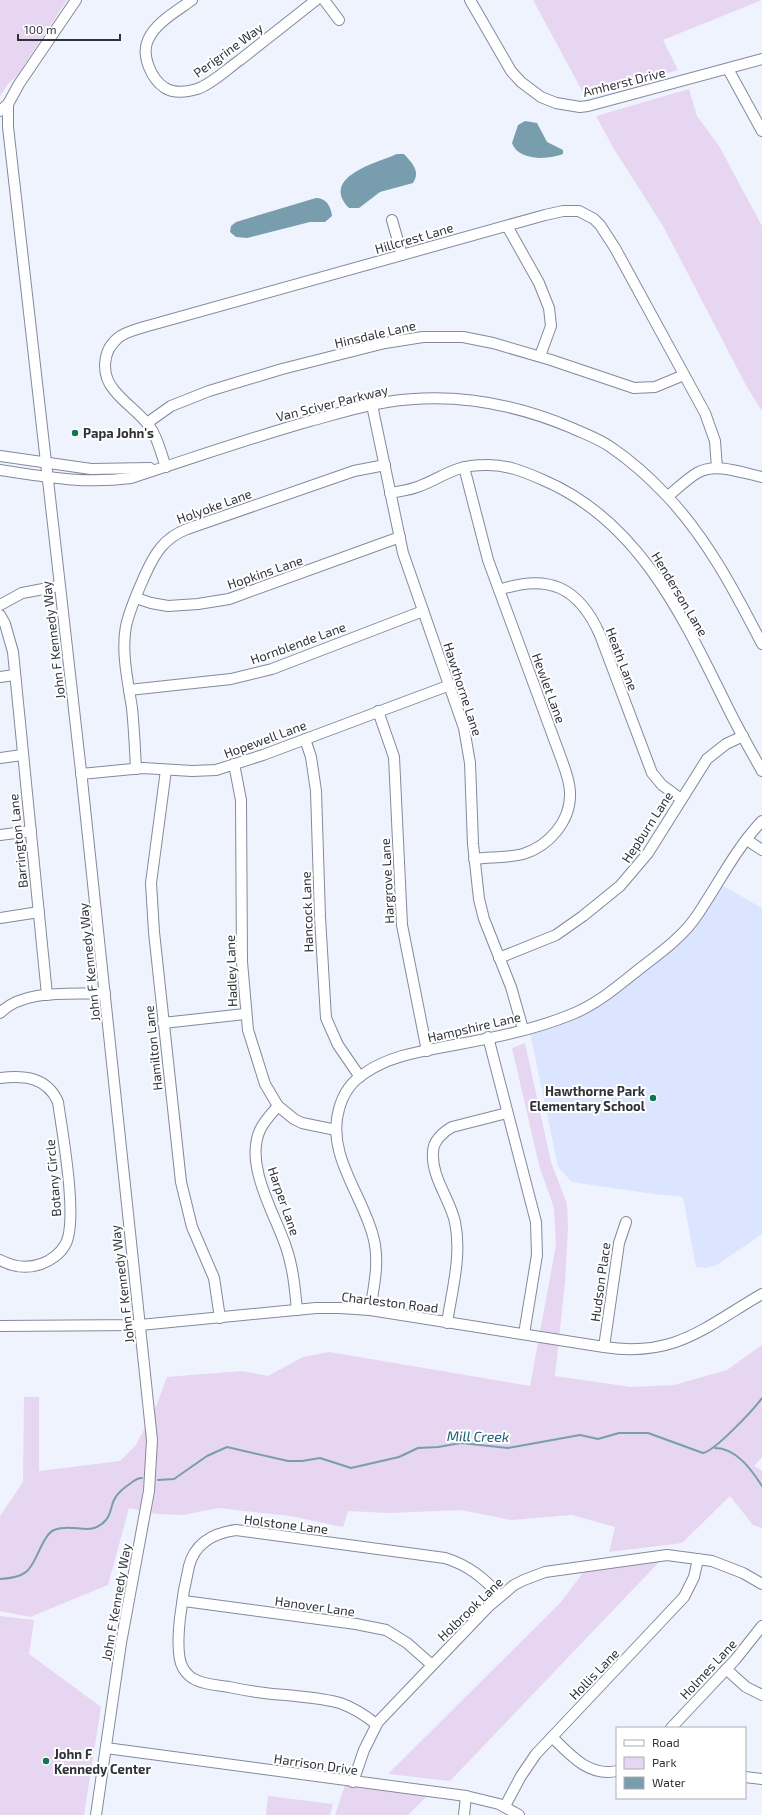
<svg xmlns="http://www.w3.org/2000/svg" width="762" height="1815" viewBox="0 0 762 1815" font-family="'Exo 2',sans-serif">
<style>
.built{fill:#dbe5ff}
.green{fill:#e7d6f1}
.water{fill:#789eae}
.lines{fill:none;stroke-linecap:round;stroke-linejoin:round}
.stream{stroke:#789eae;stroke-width:2}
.minor-casing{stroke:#838a9b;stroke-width:12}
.minor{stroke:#fff;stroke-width:10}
.poi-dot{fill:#10764f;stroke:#fff;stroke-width:1.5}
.labels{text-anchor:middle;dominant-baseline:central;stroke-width:4;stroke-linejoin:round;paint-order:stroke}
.street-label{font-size:13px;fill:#31333a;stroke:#fff}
.poi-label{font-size:13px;font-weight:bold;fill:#31333a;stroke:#fff;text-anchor:start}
.water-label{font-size:14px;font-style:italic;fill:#155e76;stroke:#fff}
</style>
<rect width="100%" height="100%" fill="#eef3fe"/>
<path class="built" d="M 718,883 L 762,908 L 762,1234 L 717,1265 L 706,1268 L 696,1267 L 683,1197 L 654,1194 L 572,1182 L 558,1167 L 529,1028 L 574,1013 L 673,942 Z"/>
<g class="green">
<path d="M 0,0 L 67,0 L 17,76 L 8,84 L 0,96 Z"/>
<path d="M 533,0 L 762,0 L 663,40 L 678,70 L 585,96 Z"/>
<path d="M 689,89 L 697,116 L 719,146 L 762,226 L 762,411 L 747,387 L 663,226 L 614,149 L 596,116 Z"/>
<path d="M 525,1043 L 551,1162 L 567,1204 L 568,1228 L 565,1282 L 555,1376 L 631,1387 L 674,1385 L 727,1370 L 762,1345 L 762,1457 L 754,1466 L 762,1471 L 762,1528 L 753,1525 L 730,1496 L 682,1543 L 609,1552 L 615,1527 L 572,1515 L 511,1520 L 461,1510 L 388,1513 L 348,1511 L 343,1527 L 290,1516 L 218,1508 L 184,1515 L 156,1514 L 129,1508 L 108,1585 L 30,1617 L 0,1611 L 0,1516 L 23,1482 L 24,1397 L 39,1397 L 39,1471 L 120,1461 L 136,1445 L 157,1404 L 167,1377 L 242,1371 L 268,1376 L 303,1357 L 329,1352 L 530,1386 L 556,1245 L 554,1208 L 539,1165 L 512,1048 Z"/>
<path d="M 662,1559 L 450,1781 L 388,1774 L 561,1602 L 585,1570 Z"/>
<path d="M 0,1616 L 34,1620 L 29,1654 L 101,1707 L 84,1815 L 0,1815 Z"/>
<path d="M 345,1785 L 427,1796 L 408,1815 L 335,1815 Z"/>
<path d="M 268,1796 L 333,1804 L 330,1815 L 266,1815 Z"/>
</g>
<g class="water">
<path d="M 525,121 L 537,123 L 547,142 L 563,150 L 563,154 C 548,160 518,161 512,143 L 518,125 Z"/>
<path d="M 397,154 L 404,154 C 412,163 421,171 413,183 L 380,192 L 359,208 L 349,208 C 320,177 376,163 397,154 Z"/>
<path d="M 316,198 C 326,198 331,206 332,216 L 325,222 L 310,222 L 247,238 L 236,237 L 230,232 L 231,226 L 236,222 Z"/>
</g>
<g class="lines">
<g class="stream">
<path d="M 715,1448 C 736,1448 751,1469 762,1486"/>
<path d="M 158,1480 L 174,1479 L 207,1456 L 227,1447 L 288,1461 L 302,1461 L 320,1458 L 351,1468 L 399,1457 L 418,1448 L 438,1447 L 461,1443 L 508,1448 L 580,1435 L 598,1439 L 619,1433 L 648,1433 L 703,1453 C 715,1451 754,1409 762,1398"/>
<path d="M 0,1579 C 33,1577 30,1567 44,1541 C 47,1536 49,1532 54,1530 C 75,1522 90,1538 106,1520 C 111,1514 111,1506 114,1500 C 118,1492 124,1488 131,1483 C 135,1480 137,1478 142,1478"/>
</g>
<g class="minor-casing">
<g id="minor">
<path d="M 192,0 C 177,11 155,23 148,40 C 141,55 151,79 165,88 C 175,94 187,92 197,89 C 212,84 227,69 240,60 C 265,40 291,20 316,0"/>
<path d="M 324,0 L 339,20"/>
<path d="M 470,0 L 511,71 L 521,82 L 541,97 L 556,103 L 580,107 L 588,106 L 762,59"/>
<path d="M 728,69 L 762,131"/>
<path d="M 8,104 L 8,127 L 82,780 L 152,1440 L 149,1491 L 121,1643 L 96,1815"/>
<path d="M 0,111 L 8,104 L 19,84 L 76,0"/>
<path d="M 392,220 L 402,255"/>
<path d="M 507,226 L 539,283 L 549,308 L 551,326 L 540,356"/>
<path d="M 372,405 L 403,553 L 464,728 L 470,763 L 473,844 L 479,899 L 484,919 L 511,987 L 523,1029"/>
<path d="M 147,423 L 171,406 L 209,391 L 282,369 L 385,343 L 423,337 L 463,337 L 493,343 L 551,360 L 634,388 L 655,387 L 684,375"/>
<path d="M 0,456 L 91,469 L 150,468"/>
<path d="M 166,467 C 161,454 158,438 150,427 C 140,413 125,404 114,390 C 101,375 102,351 118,338 C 125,332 135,330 144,327 L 545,215 L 563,211 L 579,211 L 594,219 L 600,225 L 615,248 L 705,413 L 715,441 L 717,468"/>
<path d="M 464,467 L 488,560 L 561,758 C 565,769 570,781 570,793 C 571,821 549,846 523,854 C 507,858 491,857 474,859"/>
<path d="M 0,470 C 47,477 83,484 131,478 C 190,459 250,438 310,421 C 336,414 361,406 387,402 C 451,392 513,403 572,428 C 585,434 600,439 612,448 C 631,461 650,478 666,495 C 707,538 735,592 762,644"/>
<path d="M 390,493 C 400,491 411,490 420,486 C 445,476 455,465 485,465 C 506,464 525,472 543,480 C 638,520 682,615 725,702 C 736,725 749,748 762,771"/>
<path d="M 668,496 C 677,489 687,479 697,473 C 716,462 742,473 762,477"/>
<path d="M 499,590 C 548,573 579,587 600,635 L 652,773 L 662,785 L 681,799"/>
<path d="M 136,598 L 151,603 L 168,606 L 198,604 L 229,599 L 400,537"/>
<path d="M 0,605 L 22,593 L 59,586"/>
<path d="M 0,615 L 5,624 L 13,652 L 47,995"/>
<path d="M 0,677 L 14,675"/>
<path d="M 129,690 L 231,679 L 272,669 L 423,611"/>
<path d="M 378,711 L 394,757 L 402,925 L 427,1051"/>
<path d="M 305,739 L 311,757 L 316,791 L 320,917 L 326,1018 L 338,1045 L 360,1077"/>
<path d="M 0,758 L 22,755"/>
<path d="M 234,764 L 241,800 L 242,962 L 248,1030 L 265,1084 L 278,1106 L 294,1119 L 302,1123 L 336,1130"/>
<path d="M 136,769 C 135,748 134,728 132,708 C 128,682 121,652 126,626 C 130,608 138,591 145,575 C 155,553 164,538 187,529 L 354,471 L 385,465"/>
<path d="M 166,770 L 151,883 L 154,932 L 181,1182 L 192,1227 L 214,1278 L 220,1318"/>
<path d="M 81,774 L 143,768 L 192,771 L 216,770 L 263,755 L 450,685"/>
<path d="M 0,835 L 31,831"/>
<path d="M 747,840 L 762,850"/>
<path d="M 0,918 L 39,912"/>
<path d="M 499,958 L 556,935 L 583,916 L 620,886 L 648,853 L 707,759 L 726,744 L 743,736"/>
<path d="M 0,1013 C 25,988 72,995 105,993"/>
<path d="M 163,1023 L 245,1014"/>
<path d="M 488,1037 L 536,1222 L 537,1255 L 524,1334"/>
<path d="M 0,1078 C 24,1075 47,1077 58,1102 C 62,1131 79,1222 65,1245 C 60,1254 50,1261 41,1264 C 27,1269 13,1267 0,1260"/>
<path d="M 278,1106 C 272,1113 264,1121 260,1130 C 244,1165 275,1214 286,1247 C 293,1267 295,1289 297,1310"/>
<path d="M 370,1310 C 374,1286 380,1261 373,1236 C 362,1194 326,1154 339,1109 C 343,1094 352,1081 365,1073 C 390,1055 424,1051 454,1045 C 492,1038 533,1030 570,1015 C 596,1005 617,987 638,970 C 660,953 683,937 698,914 C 719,883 736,848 762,821"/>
<path d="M 447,1323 C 452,1290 462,1255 455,1222 C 450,1199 431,1177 433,1152 C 433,1141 443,1132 452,1127 L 507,1113"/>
<path d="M 0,1326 L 140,1325 L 316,1308 L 340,1308 L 370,1310 L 604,1347 C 675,1358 705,1327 762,1294"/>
<path d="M 604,1347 L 619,1243 L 626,1222"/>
<path d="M 184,1601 L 356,1624 L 386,1630 L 407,1643 L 432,1665"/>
<path d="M 726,1669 L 746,1687 L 762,1695"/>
<path d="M 376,1724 C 365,1715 354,1708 340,1703 C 323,1698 304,1697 286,1695 C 267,1694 248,1691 229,1687 C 218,1685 206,1685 196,1680 C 191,1678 186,1673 183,1668 C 172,1650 184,1587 189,1566 C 195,1543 214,1533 236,1530 L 445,1558 C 468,1565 484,1578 500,1596"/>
<path d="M 671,1728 L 735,1660 L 762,1626"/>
<path d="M 552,1737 C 570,1755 589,1777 617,1771"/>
<path d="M 106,1748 L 466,1796 L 499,1804 L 519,1815"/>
<path d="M 745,1777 L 762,1779"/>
<path d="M 353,1782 L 364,1750 L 378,1722 L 488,1607 L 514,1585 L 524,1580 L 545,1572 L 667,1555 L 712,1561 L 743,1573 L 762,1584"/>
<path d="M 505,1806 L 521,1776 L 536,1754 L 684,1597 L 694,1577 L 698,1559"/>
<path d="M 464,1815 L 466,1796"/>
</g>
</g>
<use href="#minor" class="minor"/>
</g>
<g class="poi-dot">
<circle cx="75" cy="433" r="4"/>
<circle cx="653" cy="1098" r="4"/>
<circle cx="46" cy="1761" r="4"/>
</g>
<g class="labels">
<g class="street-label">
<text transform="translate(228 50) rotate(-36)">Perigrine Way</text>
<text transform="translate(624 82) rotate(-14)">Amherst Drive</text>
<text transform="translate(414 238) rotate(-16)">Hillcrest Lane</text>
<text transform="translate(375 334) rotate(-13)">Hinsdale Lane</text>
<text transform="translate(332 403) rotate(-14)">Van Sciver Parkway</text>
<text transform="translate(214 506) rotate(-20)">Holyoke Lane</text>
<text transform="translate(265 572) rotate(-19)">Hopkins Lane</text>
<text transform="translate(680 594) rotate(59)">Henderson Lane</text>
<text transform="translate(53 640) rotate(-97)">John F Kennedy Way</text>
<text transform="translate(298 643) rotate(-20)">Hornblende Lane</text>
<text transform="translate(622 659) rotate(69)">Heath Lane</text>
<text transform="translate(549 688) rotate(70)">Hewlet Lane</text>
<text transform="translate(463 689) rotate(72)">Hawthorne Lane</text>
<text transform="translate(265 739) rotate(-20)">Hopewell Lane</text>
<text transform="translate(647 827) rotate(-57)">Hepburn Lane</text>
<text transform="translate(18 841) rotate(-96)">Barrington Lane</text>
<text transform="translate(387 881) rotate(-93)">Hargrove Lane</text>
<text transform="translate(307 912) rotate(-92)">Hancock Lane</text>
<text transform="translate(89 962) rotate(-96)">John F Kennedy Way</text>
<text transform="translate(231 971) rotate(-92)">Hadley Lane</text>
<text transform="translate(474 1027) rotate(-13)">Hampshire Lane</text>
<text transform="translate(153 1048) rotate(-96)">Hamilton Lane</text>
<text transform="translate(53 1178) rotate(-95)">Botany Circle</text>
<text transform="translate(284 1201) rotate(71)">Harper Lane</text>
<text transform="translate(600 1282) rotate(-82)">Hudson Place</text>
<text transform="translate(122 1284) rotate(-97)">John F Kennedy Way</text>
<text transform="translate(390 1302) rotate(7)">Charleston Road</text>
<text transform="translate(286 1524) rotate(7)">Holstone Lane</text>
<text transform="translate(116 1602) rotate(-80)">John F Kennedy Way</text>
<text transform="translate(315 1606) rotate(8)">Hanover Lane</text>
<text transform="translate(470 1609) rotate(-44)">Holbrook Lane</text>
<text transform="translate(708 1669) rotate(-47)">Holmes Lane</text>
<text transform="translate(594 1674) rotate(-46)">Hollis Lane</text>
<text transform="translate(316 1764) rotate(8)">Harrison Drive</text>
</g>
<g class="poi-label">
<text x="83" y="433">Papa John's</text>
<text x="645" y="1091" text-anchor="end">Hawthorne Park<tspan x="645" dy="15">Elementary School</tspan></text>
<text x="54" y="1754">John F<tspan x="54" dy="15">Kennedy Center</tspan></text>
</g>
<g class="water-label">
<text transform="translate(478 1436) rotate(1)">Mill Creek</text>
</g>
</g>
<rect x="616" y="1727" width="130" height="72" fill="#ffffff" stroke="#adadb0"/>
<rect x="624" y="1740" width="20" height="6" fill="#ffffff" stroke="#adadb0"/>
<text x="652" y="1747" font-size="12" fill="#31333a">Road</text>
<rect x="624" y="1757" width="20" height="12" fill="#e7d6f1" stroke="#adadb0"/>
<text x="652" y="1767" font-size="12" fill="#31333a">Park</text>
<rect x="624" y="1777" width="20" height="12" fill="#789eae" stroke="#adadb0"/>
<text x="652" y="1787" font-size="12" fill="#31333a">Water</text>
<path d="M18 34v6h102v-6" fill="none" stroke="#31333a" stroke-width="2"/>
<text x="24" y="34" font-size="12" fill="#31333a" stroke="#ffffff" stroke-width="3" paint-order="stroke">100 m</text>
</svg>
